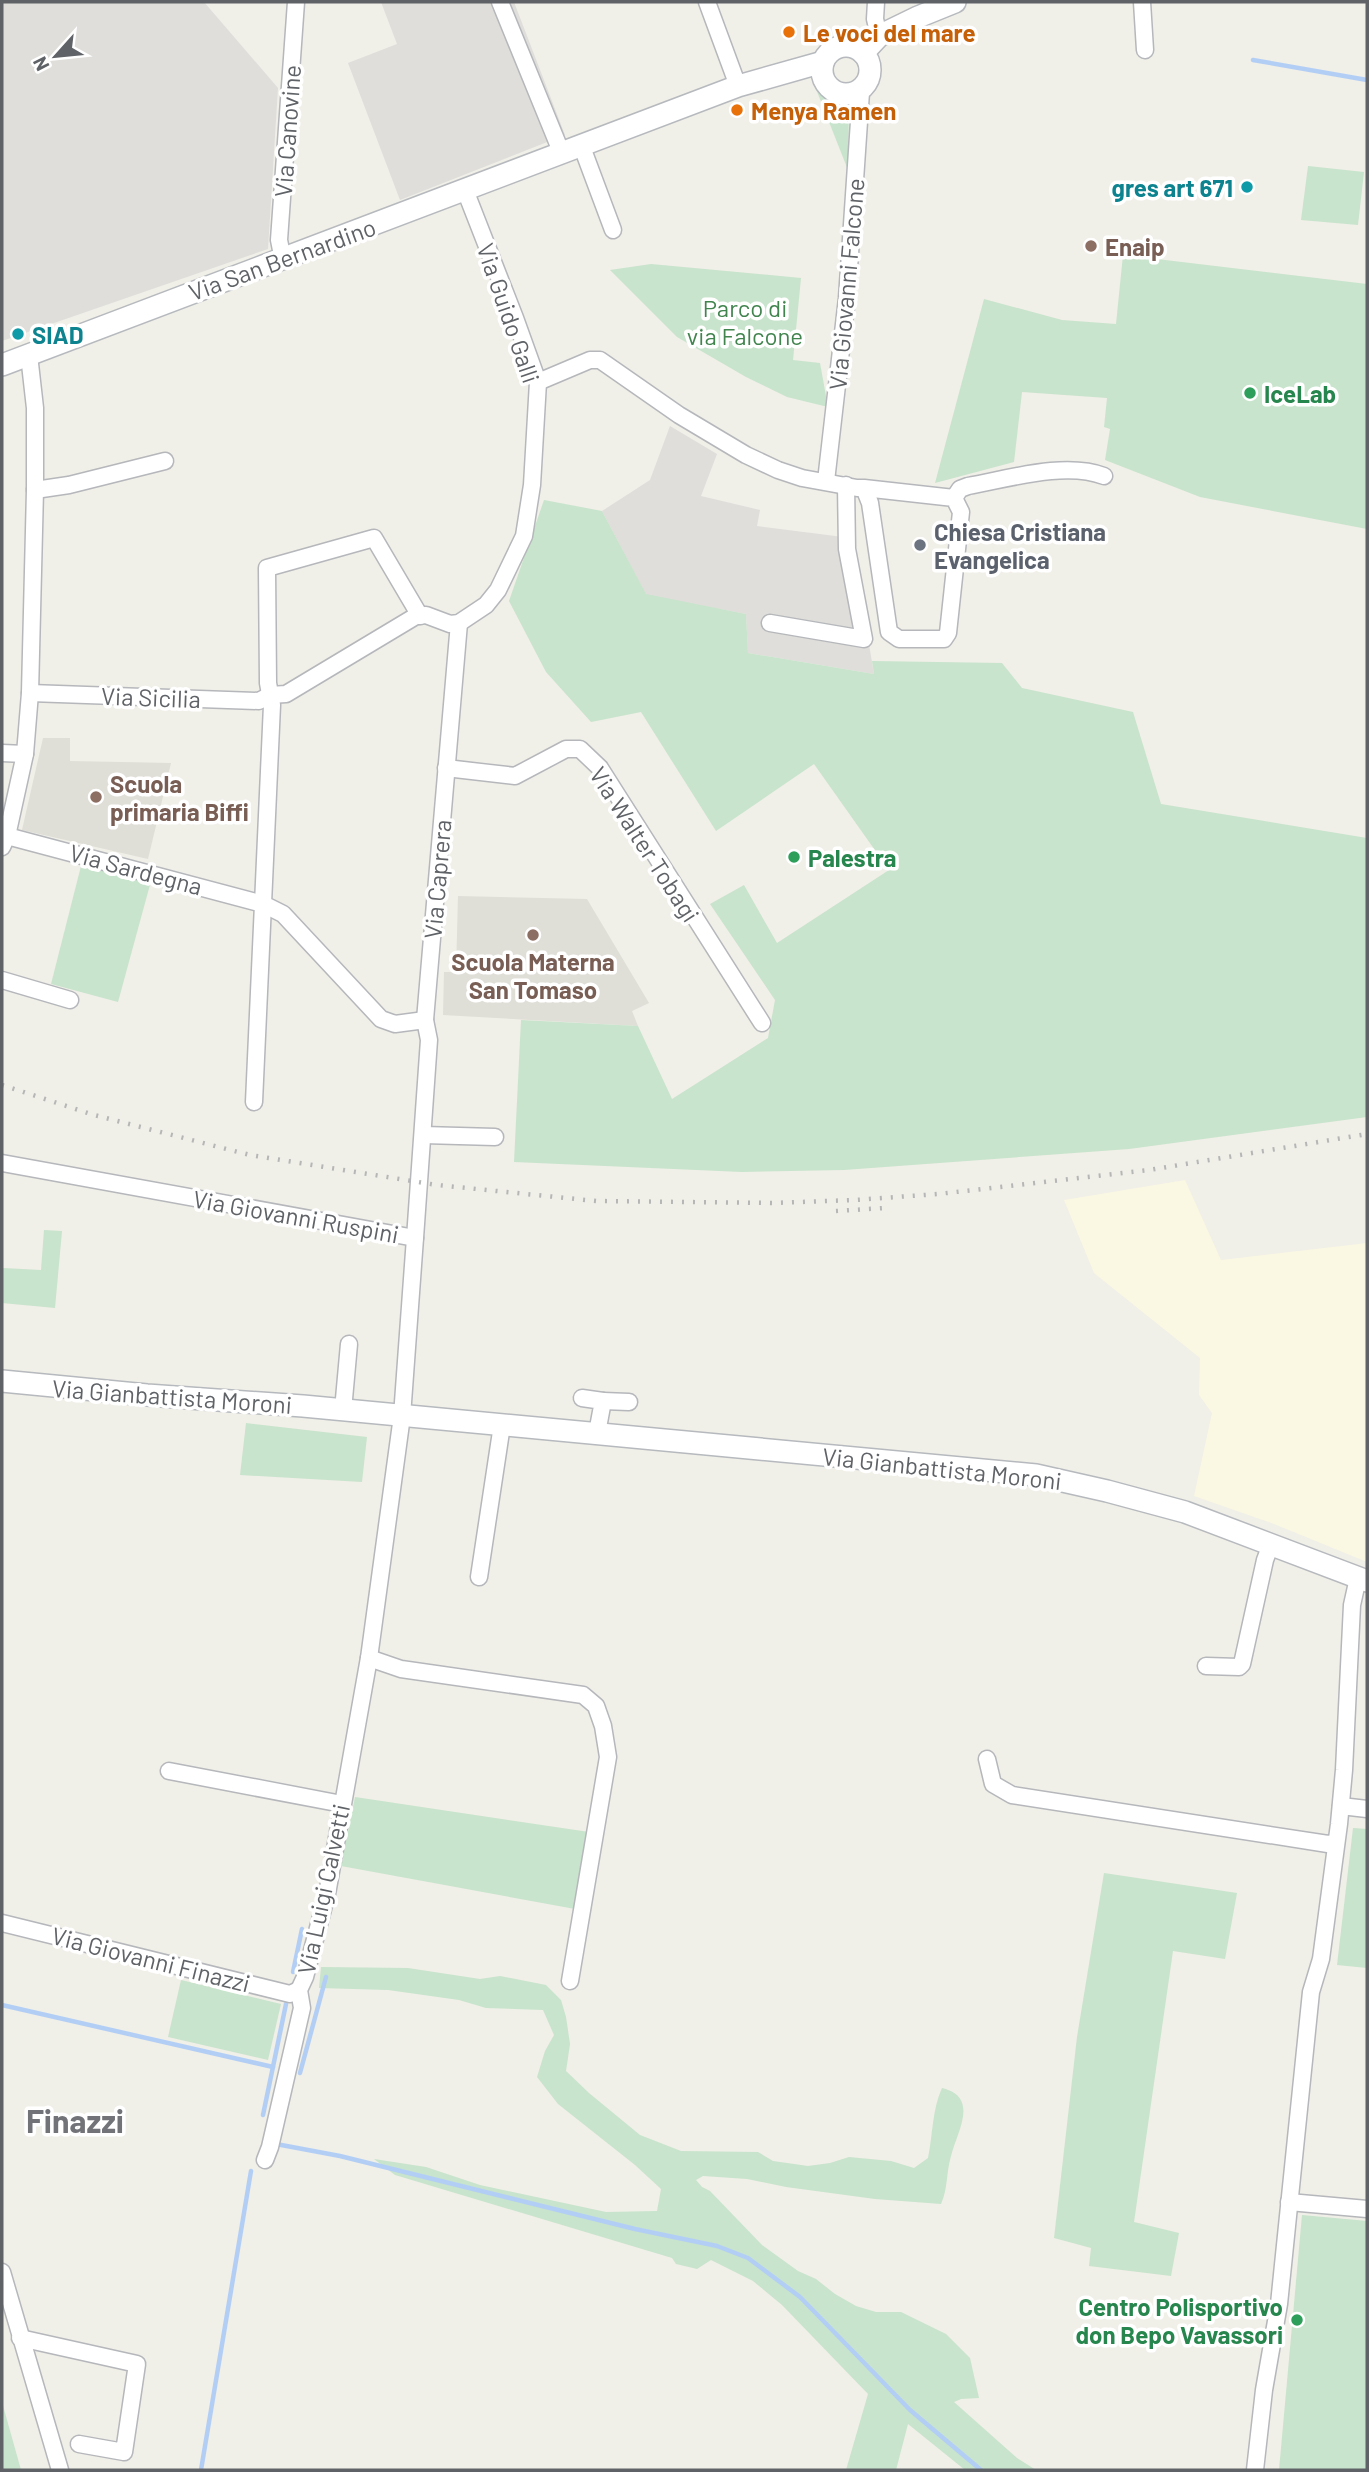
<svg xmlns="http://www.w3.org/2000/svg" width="1369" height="2472" viewBox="0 0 1369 2472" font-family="Barlow,sans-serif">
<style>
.commercial{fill:#faf8e2}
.industrial{fill:#dfdeda}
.education{fill:#dfded7}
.green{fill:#c8e4cc}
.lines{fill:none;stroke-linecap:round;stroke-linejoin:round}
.stream{stroke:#b3cef5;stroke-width:4.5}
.minor-casing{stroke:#b5b7bb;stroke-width:19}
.secondary-casing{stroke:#b6b9bd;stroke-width:24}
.minor{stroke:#fff;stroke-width:16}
.secondary{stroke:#fff;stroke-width:21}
.rail{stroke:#b5b6b6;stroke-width:4.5;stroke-dasharray:2 9;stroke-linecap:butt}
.food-dot{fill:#e8710a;stroke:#fff;stroke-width:2.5}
.culture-dot{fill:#0f9aa8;stroke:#fff;stroke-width:2.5}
.education-dot{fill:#8d6e63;stroke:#fff;stroke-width:2.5}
.leisure-dot{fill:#2e9e5b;stroke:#fff;stroke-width:2.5}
.worship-dot{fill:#6b7280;stroke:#fff;stroke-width:2.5}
.labels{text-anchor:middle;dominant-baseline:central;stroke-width:7;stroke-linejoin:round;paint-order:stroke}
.food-label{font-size:24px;font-weight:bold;fill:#c56008;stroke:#fff;text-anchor:start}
.street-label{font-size:24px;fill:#5f6266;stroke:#fff}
.culture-label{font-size:24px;font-weight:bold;fill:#0d838f;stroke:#fff;text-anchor:end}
.education-label{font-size:24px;font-weight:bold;fill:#785e54;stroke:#fff;text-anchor:start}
.park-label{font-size:24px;fill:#41844e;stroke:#fff}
.leisure-label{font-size:24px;font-weight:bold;fill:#27864d;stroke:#fff;text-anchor:start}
.worship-label{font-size:24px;font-weight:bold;fill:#5b616d;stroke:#fff;text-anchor:start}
.district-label{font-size:32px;font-weight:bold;fill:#717378;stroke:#fff}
</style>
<rect width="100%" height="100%" fill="#f0efe8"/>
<path class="commercial" d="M 1185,1180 L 1221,1260 L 1367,1243 L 1367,1562 L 1274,1524 L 1194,1496 L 1212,1413 L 1199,1395 L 1200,1358 L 1094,1273 L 1064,1200 Z"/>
<g class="industrial">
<path d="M 2,2 L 204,2 L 278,88 L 268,249 L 2,341 Z"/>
<path d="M 381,2 L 514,2 L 565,135 L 400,200 L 348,63 L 397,44 Z"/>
<path d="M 670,426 L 717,454 L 701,496 L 760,510 L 757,526 L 851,538 L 874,674 L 748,653 L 746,614 L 646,595 L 602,511 L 650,480 Z"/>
</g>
<g class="education">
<path d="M 43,738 L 70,738 L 70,761 L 171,763 L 148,859 L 22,830 Z"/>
<path d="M 458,896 L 587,899 L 649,1003 L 632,1011 L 638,1026 L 443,1015 L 444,972 L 456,972 Z"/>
</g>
<g class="green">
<path d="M 816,89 L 849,102 L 848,170 Z"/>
<path d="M 1308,166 L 1364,172 L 1358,225 L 1301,220 Z"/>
<path d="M 1123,255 L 1367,284 L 1367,529 L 1200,497 L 1105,460 L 1110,429 L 1104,427 L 1107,398 L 1022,392 L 1014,462 L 935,483 L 984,299 L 1062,320 L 1116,324 Z"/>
<path d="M 651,264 L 801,278 L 793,360 L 820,363 L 828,407 L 787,397 L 746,377 L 677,337 L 610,270 Z"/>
<path d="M 544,500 L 602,511 L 646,594 L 746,614 L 748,653 L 874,674 L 872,661 L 1002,663 L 1022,688 L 1133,712 L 1161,804 L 1367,838 L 1367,1117 L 1129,1149 L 844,1170 L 742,1172 L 514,1162 L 521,1020 L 638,1026 L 672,1099 L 768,1038 L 775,1000 L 710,904 L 744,885 L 777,943 L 889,870 L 814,764 L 716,831 L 641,712 L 591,722 L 546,672 L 509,601 Z"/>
<path d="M 81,866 L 151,881 L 118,1002 L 51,984 Z"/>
<path d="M 44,1230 L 62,1231 L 55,1308 L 2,1303 L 3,1268 L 41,1270 Z"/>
<path d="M 246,1423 L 367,1437 L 362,1482 L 240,1475 Z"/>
<path d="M 355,1797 L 589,1832 L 575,1909 L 341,1866 Z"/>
<path d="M 1353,1828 L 1367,1829 L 1367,1968 L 1337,1965 Z"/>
<path d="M 1104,1873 L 1237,1893 L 1225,1959 L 1173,1951 L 1134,2222 L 1179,2233 L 1171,2276 L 1089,2266 L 1091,2248 L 1054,2238 L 1077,2037 Z"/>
<path d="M 321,1967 L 408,1968 L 480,1979 L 500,1976 L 546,1985 L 561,2000 L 566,2017 L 570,2044 L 566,2071 L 589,2093 L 640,2135 L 681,2151 L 758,2152 L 773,2161 L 808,2166 L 830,2163 L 849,2157 L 891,2161 L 914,2168 L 928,2158 C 933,2134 932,2110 942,2088 C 980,2097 957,2132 951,2156 C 946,2173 948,2188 941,2204 L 875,2199 L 786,2187 L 747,2179 L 703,2176 L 696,2180 L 702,2187 L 710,2191 L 762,2245 L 798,2271 L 816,2279 L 835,2294 L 856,2306 L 876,2312 L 901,2312 L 946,2334 L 970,2358 L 979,2398 L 961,2399 L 954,2402 L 1017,2458 L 1036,2470 L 965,2470 L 908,2424 L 896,2470 L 846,2470 L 868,2394 L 782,2305 L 753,2281 L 711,2260 L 697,2269 L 676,2264 L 672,2258 L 395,2175 L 374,2159 L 426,2167 L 480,2185 L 606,2212 L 657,2211 L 661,2189 L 635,2165 L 558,2104 L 537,2077 L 545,2051 L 554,2035 L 543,2010 L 486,2008 L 459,2000 L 388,1990 L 319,1988 Z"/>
<path d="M 181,1980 L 281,2004 L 268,2060 L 168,2037 Z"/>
<path d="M 1302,2215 L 1367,2221 L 1367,2470 L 1279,2470 Z"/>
<path d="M 2,2402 L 21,2470 L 2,2470 Z"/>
</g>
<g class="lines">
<g class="stream">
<path d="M 1253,60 L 1367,80"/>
<path d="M 293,1972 L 302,1929"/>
<path d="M 2,2005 L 273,2067"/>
<path d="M 300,2073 L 326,1977"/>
<path d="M 263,2115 L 286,2004"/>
<path d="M 276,2144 L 340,2156 L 635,2229 L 717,2246 L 748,2258 L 800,2297 L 910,2410 L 981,2470"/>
<path d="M 201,2470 L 251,2171"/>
</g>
<g class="minor-casing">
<g id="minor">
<path d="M 500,2 L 562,154"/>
<path d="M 707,2 L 738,86"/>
<path d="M 876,2 L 875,19 L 879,36"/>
<path d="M 1142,2 L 1145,50"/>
<path d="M 582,147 L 613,230"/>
<path d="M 283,260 L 279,240 L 296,2"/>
<path d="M 538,382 L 590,360 L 600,360 L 679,415 L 746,455 L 778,470 L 802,478 L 857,488 L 864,488 L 954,498 L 961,512 L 948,633 L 944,639 L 899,639 L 889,632 L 870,503 L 864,488"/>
<path d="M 826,481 L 847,298 L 861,92 L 863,87"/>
<path d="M 35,490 L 69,485 L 165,461"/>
<path d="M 954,498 L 960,489 L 968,486 C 1008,479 1065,461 1104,476"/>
<path d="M 420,616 L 374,538 L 267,568 L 268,683 L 272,705 L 263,904 L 283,914 L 381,1019 L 395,1024 L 425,1020"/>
<path d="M 770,623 L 864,639 L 847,549 L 846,485"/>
<path d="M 30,693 L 259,701 L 270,695 L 286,694 L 416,616 L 426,615 L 450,624 L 459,623 L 486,605 L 498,590 L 524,536 L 532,485 L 538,382 L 515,318 L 465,190"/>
<path d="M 2,753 L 25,754"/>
<path d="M 446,768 L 515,776 L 566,749 L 580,749 L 600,768 L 762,1023"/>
<path d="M 7,836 L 263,904 L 254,1102"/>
<path d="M 2,847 L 7,836 L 25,754 L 30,693 L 35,490 L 35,408 L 29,355"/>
<path d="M 2,980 L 70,1000"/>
<path d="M 423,1135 L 495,1137"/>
<path d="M 2,1163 L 415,1238 L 402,1416 L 369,1658 L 327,1894 L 305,1977 L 299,1990 L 302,2008 L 270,2147 L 265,2160"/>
<path d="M 415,1238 L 429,1040 L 425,1020 L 459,623"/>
<path d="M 582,1398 L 603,1401 L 597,1433"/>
<path d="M 603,1401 L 629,1402"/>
<path d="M 343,1410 L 349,1344"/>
<path d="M 479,1577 L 502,1425"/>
<path d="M 369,1658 L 401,1669 L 583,1695 L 596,1706 L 603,1726 L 608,1757 L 570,1981"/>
<path d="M 1206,1666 L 1239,1667 L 1242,1664 L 1265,1560 L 1271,1544"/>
<path d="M 987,1759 L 993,1784 L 1012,1795 L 1328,1844 L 1336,1843"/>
<path d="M 169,1771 L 342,1804"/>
<path d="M 1341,1806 L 1367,1809"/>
<path d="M 2,1923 L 290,1994 L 299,1990"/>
<path d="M 1289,2202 L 1367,2209"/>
<path d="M 2,2272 L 60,2470"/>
<path d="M 20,2338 L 137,2364 L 124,2452 L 79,2444"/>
<path d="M 1255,2470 L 1264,2390 L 1279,2304 L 1311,1992 L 1321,1959 L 1339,1824 L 1344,1770 L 1352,1605 L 1358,1578"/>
</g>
</g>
<g class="secondary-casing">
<g id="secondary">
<circle cx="846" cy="70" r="24"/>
<path d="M 863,53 L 879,36 L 918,17 L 955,2"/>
<path d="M 2,365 L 738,86 L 823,62"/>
<path d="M 2,1381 L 147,1395 L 303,1406 L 1036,1475 L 1107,1491 L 1185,1512 L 1367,1581"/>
</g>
</g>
<use href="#minor" class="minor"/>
<use href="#secondary" class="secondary"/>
<g class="rail">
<path d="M 2,1085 L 94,1115 L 250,1155 L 437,1185 L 596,1201 L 772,1203 L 855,1200 L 938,1194 L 1149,1170 L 1367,1134"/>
<path d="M 836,1211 L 885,1208"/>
</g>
</g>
<g class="food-dot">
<circle cx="789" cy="32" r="7"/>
<circle cx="737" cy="110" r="7"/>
</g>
<g class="culture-dot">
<circle cx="1247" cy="187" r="7"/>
<circle cx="18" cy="334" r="7"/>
</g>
<g class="education-dot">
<circle cx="1091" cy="246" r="7"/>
<circle cx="96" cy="797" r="7"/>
<circle cx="533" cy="935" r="7"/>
</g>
<g class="leisure-dot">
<circle cx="1250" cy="393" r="7"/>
<circle cx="794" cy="857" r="7"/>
<circle cx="1297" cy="2320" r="7"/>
</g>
<circle class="worship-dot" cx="920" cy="545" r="7"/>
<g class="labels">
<g class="food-label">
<text x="803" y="32">Le voci del mare</text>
<text x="751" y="110">Menya Ramen</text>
</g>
<g class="street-label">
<text transform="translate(287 131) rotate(-86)">Via Canovine</text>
<text transform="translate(282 259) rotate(-20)">Via San Bernardino</text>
<text transform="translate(846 284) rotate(-85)">Via Giovanni Falcone</text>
<text transform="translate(509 313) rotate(71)">Via Guido Galli</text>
<text transform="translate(151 697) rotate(2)">Via Sicilia</text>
<text transform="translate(645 844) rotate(57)">Via Walter Tobagi</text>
<text transform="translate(136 869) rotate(15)">Via Sardegna</text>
<text transform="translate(437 879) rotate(-85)">Via Caprera</text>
<text transform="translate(296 1216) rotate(10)">Via Giovanni Ruspini</text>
<text transform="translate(172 1396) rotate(4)">Via Gianbattista Moroni</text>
<text transform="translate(942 1468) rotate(6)">Via Gianbattista Moroni</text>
<text transform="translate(323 1889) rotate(-78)">Via Luigi Calvetti</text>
<text transform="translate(151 1959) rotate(14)">Via Giovanni Finazzi</text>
</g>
<g class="culture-label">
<text x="1233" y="187">gres art 671</text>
<text x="32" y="334" text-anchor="start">SIAD</text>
</g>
<g class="education-label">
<text x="1105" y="246">Enaip</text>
<text x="110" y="783">Scuola<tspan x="110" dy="28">primaria Biffi</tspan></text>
<text x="533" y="961" text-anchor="middle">Scuola Materna<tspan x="533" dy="28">San Tomaso</tspan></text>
</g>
<g class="park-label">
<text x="745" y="307">Parco di<tspan x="745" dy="28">via Falcone</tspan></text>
</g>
<g class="leisure-label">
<text x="1264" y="393">IceLab</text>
<text x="808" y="857">Palestra</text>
<text x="1283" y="2306" text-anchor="end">Centro Polisportivo<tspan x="1283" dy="28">don Bepo Vavassori</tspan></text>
</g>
<g class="worship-label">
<text x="934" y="531">Chiesa Cristiana<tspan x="934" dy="28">Evangelica</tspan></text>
</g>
<g class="district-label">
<text x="75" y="2120">Finazzi</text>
</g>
</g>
<rect width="1369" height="2472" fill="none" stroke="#5f6266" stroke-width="7"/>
<g transform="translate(56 56) rotate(243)" stroke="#ffffff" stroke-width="5" paint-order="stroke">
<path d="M0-5L12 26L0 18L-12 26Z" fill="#5f6266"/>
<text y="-10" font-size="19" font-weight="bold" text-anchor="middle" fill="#5f6266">N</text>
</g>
</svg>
